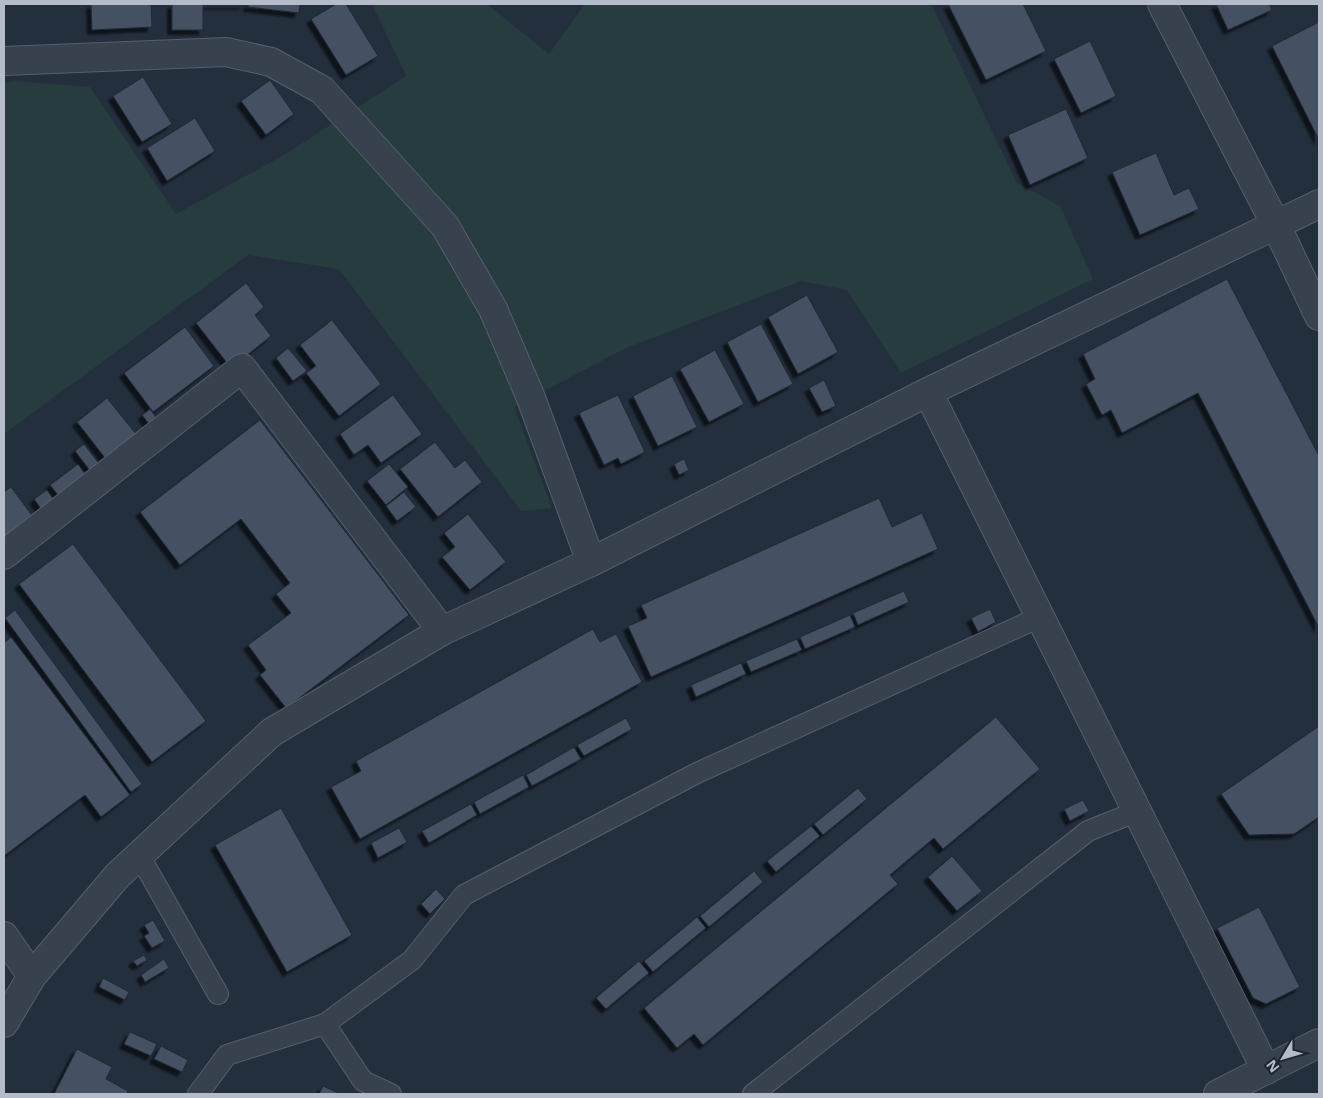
<svg xmlns="http://www.w3.org/2000/svg" width="1323" height="1098" viewBox="0 0 1323 1098" font-family="'Noto Sans',sans-serif">
<style>
.green{fill:#263c3f}
.building{fill:#455162;stroke:#1f2835;filter:url(#shadow)}
.lines{fill:none;stroke-linecap:round;stroke-linejoin:round}
.service-casing{stroke:#565f6c;stroke-width:22}
.minor-casing{stroke:#565f6c;stroke-width:30}
.tertiary-casing{stroke:#565f6c;stroke-width:30}
.service{stroke:#38414e;stroke-width:20}
.minor{stroke:#38414e;stroke-width:28}
.tertiary{stroke:#38414e;stroke-width:28}
</style>
<defs>
<filter id="shadow"><feDropShadow dx="-4.5" dy="4.5" stdDeviation="1" flood-color="#0009"/></filter>
</defs>
<rect width="100%" height="100%" fill="#242f3e"/>
<path class="green" d="M 372,4 L 487,4 L 549,54 L 585,4 L 931,4 L 1017,183 L 1060,206 L 1093,279 L 901,373 L 847,290 L 801,281 L 626,348 L 514,407 L 552,508 L 521,511 L 339,269 L 248,255 L 4,434 L 4,84 L 12,81 L 90,87 L 176,214 L 284,155 L 406,76 Z"/>
<g class="building">
<path d="M 91,4 L 151,4 L 152,27 L 92,30 Z"/>
<rect x="172" y="4" width="31" height="26"/>
<rect x="208" y="4" width="36" height="1"/>
<path d="M 248,4 L 300,4 L 299,13 L 248,7 Z"/>
<path d="M 336,4 L 346,4 L 378,56 L 346,75 L 311,19 Z"/>
<path d="M 948,4 L 1023,4 L 1046,51 L 986,80 Z"/>
<path d="M 1216,4 L 1269,4 L 1272,10 L 1228,30 Z"/>
<path d="M 1319,22 L 1319,140 L 1272,46 Z"/>
<path d="M 1090,41 L 1116,96 L 1081,113 L 1054,59 Z"/>
<path d="M 143,77 L 172,124 L 142,142 L 113,96 Z"/>
<path d="M 270,80 L 294,114 L 266,135 L 241,101 Z"/>
<path d="M 1066,109 L 1088,158 L 1030,185 L 1008,135 Z"/>
<path d="M 195,118 L 215,151 L 167,181 L 147,148 Z"/>
<path d="M 1156,153 L 1174,195 L 1189,188 L 1199,209 L 1140,235 L 1112,172 Z"/>
<path d="M 1227,279 L 1319,456 L 1319,628 L 1198,393 L 1122,433 L 1111,410 L 1102,415 L 1086,384 L 1095,379 L 1083,354 Z"/>
<path d="M 246,283 L 264,307 L 255,315 L 271,336 L 231,368 L 196,323 Z"/>
<path d="M 807,295 L 838,352 L 798,374 L 768,317 Z"/>
<path d="M 332,320 L 381,384 L 339,416 L 306,373 L 316,366 L 300,345 Z"/>
<path d="M 761,324 L 793,384 L 758,402 L 727,342 Z"/>
<path d="M 185,327 L 214,366 L 153,412 L 124,373 Z"/>
<path d="M 288,348 L 307,371 L 293,381 L 276,358 Z"/>
<path d="M 715,350 L 744,404 L 709,422 L 680,369 Z"/>
<path d="M 672,376 L 697,427 L 658,446 L 633,396 Z"/>
<path d="M 824,380 L 836,406 L 822,412 L 809,388 Z"/>
<path d="M 393,395 L 422,434 L 381,463 L 368,445 L 354,455 L 340,434 Z"/>
<path d="M 618,395 L 645,452 L 621,464 L 618,458 L 604,465 L 579,413 Z"/>
<path d="M 107,398 L 140,439 L 109,463 L 77,422 Z"/>
<path d="M 150,409 L 163,427 L 156,433 L 142,415 Z"/>
<path d="M 260,420 L 409,615 L 286,708 L 260,675 L 266,670 L 248,645 L 291,613 L 276,594 L 290,583 L 241,519 L 180,565 L 140,512 Z"/>
<path d="M 435,442 L 455,468 L 465,460 L 482,482 L 438,517 L 400,469 Z"/>
<path d="M 84,444 L 100,465 L 91,472 L 75,451 Z"/>
<path d="M 684,459 L 689,470 L 679,475 L 674,464 Z"/>
<path d="M 78,464 L 90,481 L 63,501 L 50,485 Z"/>
<path d="M 389,464 L 408,487 L 386,505 L 367,481 Z"/>
<path d="M 11,487 L 37,522 L 4,547 L 4,492 Z"/>
<path d="M 47,490 L 59,507 L 46,516 L 34,499 Z"/>
<path d="M 404,492 L 416,507 L 397,521 L 386,506 Z"/>
<path d="M 879,498 L 892,527 L 922,513 L 938,549 L 651,677 L 628,626 L 647,618 L 641,605 Z"/>
<path d="M 468,514 L 506,562 L 470,590 L 442,557 L 455,547 L 444,533 Z"/>
<path d="M 73,544 L 206,721 L 152,762 L 19,584 Z"/>
<path d="M 904,591 L 909,602 L 858,625 L 853,613 Z"/>
<path d="M 990,609 L 996,622 L 978,632 L 971,618 Z"/>
<path d="M 15,610 L 142,784 L 131,792 L 5,618 Z"/>
<path d="M 850,615 L 855,627 L 805,649 L 800,637 Z"/>
<path d="M 593,629 L 600,642 L 616,634 L 642,682 L 360,839 L 331,787 L 361,771 L 356,761 Z"/>
<path d="M 11,637 L 130,795 L 101,817 L 85,795 L 4,856 L 4,643 Z"/>
<path d="M 797,639 L 802,650 L 751,672 L 746,661 Z"/>
<path d="M 741,663 L 746,674 L 696,697 L 691,685 Z"/>
<path d="M 996,717 L 1040,769 L 943,849 L 934,838 L 890,875 L 898,884 L 703,1045 L 694,1034 L 677,1048 L 644,1008 Z"/>
<path d="M 626,718 L 632,729 L 584,756 L 577,745 Z"/>
<path d="M 1319,726 L 1319,817 L 1294,834 L 1249,835 L 1221,794 Z"/>
<path d="M 574,747 L 581,759 L 532,786 L 526,775 Z"/>
<path d="M 523,775 L 529,787 L 480,814 L 474,802 Z"/>
<path d="M 858,788 L 867,799 L 823,835 L 814,824 Z"/>
<path d="M 1083,800 L 1089,811 L 1070,821 L 1064,809 Z"/>
<path d="M 471,804 L 477,815 L 429,843 L 422,831 Z"/>
<path d="M 281,808 L 352,935 L 287,972 L 215,845 Z"/>
<path d="M 811,826 L 820,836 L 776,872 L 767,861 Z"/>
<path d="M 399,828 L 407,842 L 378,858 L 371,843 Z"/>
<path d="M 952,856 L 982,891 L 957,911 L 928,877 Z"/>
<path d="M 754,871 L 763,882 L 709,927 L 700,916 Z"/>
<path d="M 436,889 L 445,899 L 430,914 L 421,904 Z"/>
<path d="M 1259,907 L 1300,987 L 1266,1004 L 1253,998 L 1217,928 Z"/>
<path d="M 697,917 L 706,928 L 653,972 L 644,961 Z"/>
<path d="M 153,920 L 165,941 L 152,948 L 144,936 L 149,933 L 144,925 Z"/>
<path d="M 144,955 L 147,960 L 137,966 L 133,961 Z"/>
<path d="M 164,959 L 169,968 L 145,982 L 141,975 Z"/>
<path d="M 639,961 L 649,973 L 606,1009 L 596,998 Z"/>
<path d="M 103,978 L 129,992 L 125,1000 L 99,987 Z"/>
<path d="M 130,1032 L 157,1044 L 151,1056 L 124,1044 Z"/>
<path d="M 161,1046 L 188,1060 L 182,1072 L 154,1059 Z"/>
<path d="M 77,1049 L 112,1067 L 106,1079 L 128,1091 L 127,1094 L 54,1094 Z"/>
<path d="M 323,1086 L 341,1094 L 319,1094 Z"/>
</g>
<g class="lines">
<g class="service-casing">
<g id="service">
<path d="M 139,855 L 218,994"/>
<path d="M 325,1024 L 363,1081 L 391,1094"/>
<path d="M 198,1094 L 227,1055 L 325,1024 L 412,960 L 464,895 L 697,773 L 1040,617"/>
<path d="M 753,1094 L 1088,831 L 1138,811"/>
</g>
</g>
<g class="minor-casing">
<g id="minor">
<path d="M 1162,4 L 1276,225 L 1319,316"/>
<path d="M 928,392 L 1266,1070"/>
<path d="M 4,555 L 242,368 L 442,631"/>
<path d="M 4,936 L 32,976"/>
<path d="M 4,1023 L 32,976 L 118,875 L 272,732 L 442,631 L 591,562 L 928,392 L 1319,204"/>
</g>
</g>
<g class="tertiary-casing">
<g id="tertiary">
<path d="M 4,61 L 226,52 L 271,62 L 322,90 L 445,226 L 493,309 L 531,398 L 591,562"/>
<path d="M 1218,1094 L 1319,1043"/>
</g>
</g>
<use href="#service" class="service"/>
<use href="#minor" class="minor"/>
<use href="#tertiary" class="tertiary"/>
</g>
<rect width="1323" height="1098" fill="none" stroke="#b4bcc9" stroke-width="10"/>
<g transform="translate(1283 1058) rotate(232)" stroke="#1d2633" stroke-width="4" paint-order="stroke">
<path d="M0-4L9 19L0 12L-9 19Z" fill="#b4bcc9"/>
<text y="-8" font-size="14" font-weight="bold" text-anchor="middle" fill="#b4bcc9">N</text>
</g>
</svg>
